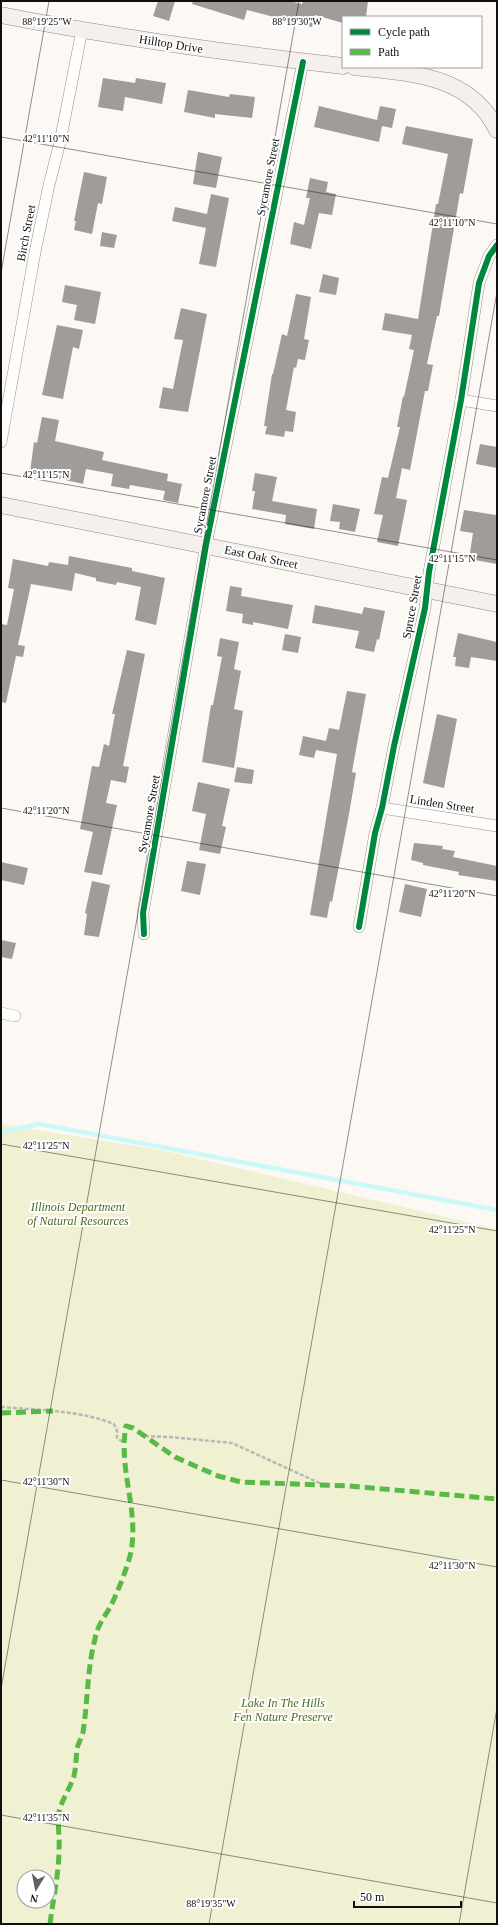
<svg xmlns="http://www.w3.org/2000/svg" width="498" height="1925" viewBox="0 0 498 1925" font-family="'Times New Roman',serif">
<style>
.green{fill:#f0f1d3;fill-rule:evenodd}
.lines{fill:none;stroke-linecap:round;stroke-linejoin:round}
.stream{stroke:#c9f9f8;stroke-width:4.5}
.building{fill:#a09c9a}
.street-casing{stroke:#969492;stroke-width:12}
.secondary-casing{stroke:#8c8b89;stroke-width:17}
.path{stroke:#b9b8b8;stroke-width:2.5;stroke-dasharray:4 2;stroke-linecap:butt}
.street{stroke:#fffefd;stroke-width:11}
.secondary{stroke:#f5f0eb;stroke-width:16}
.quiet{stroke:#58b947;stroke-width:5;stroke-dasharray:10 5;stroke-linecap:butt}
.cycleway-casing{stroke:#fff;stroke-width:8}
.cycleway{stroke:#00873e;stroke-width:6}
.ticks{fill:none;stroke:#0f0f0f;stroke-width:1;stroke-opacity:0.45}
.labels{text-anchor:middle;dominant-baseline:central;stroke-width:4;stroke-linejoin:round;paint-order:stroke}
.street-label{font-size:12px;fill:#0f0f0f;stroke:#fff}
.park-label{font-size:12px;font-style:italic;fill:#4a6b1b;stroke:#fff}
.ticks-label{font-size:10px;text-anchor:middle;fill:#0f0f0f;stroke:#fff;stroke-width:4;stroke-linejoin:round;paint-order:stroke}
</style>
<rect width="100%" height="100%" fill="#fcf8f4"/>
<path class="green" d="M 1,1124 L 166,1151 L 497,1229 L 497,1924 L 1,1924 ZM 24,1877 L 48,1877 L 48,1901 L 24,1901 Z"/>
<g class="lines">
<path class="stream" d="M 1,1132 L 39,1124 L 497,1210"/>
</g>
<g class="building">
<path d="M 158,1 L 175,1 L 169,21 L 153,16 Z"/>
<path d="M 193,1 L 289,1 L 302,4 L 303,1 L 368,1 L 366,17 L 343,17 L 343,23 L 315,15 L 312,27 L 247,10 L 244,20 L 192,4 Z"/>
<path d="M 103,78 L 135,83 L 136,78 L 166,83 L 162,104 L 125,97 L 123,111 L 98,107 Z"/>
<path d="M 188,90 L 229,97 L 230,94 L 255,97 L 252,118 L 215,114 L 215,118 L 184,112 Z"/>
<path d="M 319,106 L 377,120 L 380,106 L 396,109 L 392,128 L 382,126 L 379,142 L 314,127 Z"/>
<path d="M 406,126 L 473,139 L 463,194 L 460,193 L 439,316 L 437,316 L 427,364 L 433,365 L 428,391 L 425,391 L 410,470 L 402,468 L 396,498 L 407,500 L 398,546 L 377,542 L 383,515 L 374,514 L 382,477 L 388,478 L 400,427 L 397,427 L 403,396 L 404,397 L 414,350 L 409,349 L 412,335 L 382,330 L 385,313 L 418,319 L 436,204 L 438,204 L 448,154 L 402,144 Z"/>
<path d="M 198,152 L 222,157 L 216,188 L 193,184 Z"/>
<path d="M 84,172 L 107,177 L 102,204 L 98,203 L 92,234 L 74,230 L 76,221 L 74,221 Z"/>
<path d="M 310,178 L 328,182 L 326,192 L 336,194 L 332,215 L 319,213 L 311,249 L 290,244 L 294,222 L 304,225 L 310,198 L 306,198 Z"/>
<path d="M 211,194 L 229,198 L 216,267 L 199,264 L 206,228 L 172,221 L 175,207 L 207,214 Z"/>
<path d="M 102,232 L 117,235 L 114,248 L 100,246 Z"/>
<path d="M 323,274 L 339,278 L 336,295 L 319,292 Z"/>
<path d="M 65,285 L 101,292 L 95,324 L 74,320 L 77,305 L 62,302 Z"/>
<path d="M 296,294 L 311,297 L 304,339 L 309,340 L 305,360 L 298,359 L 296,368 L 294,367 L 286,410 L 296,412 L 293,432 L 285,431 L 284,437 L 265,434 L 267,426 L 264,426 L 272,374 L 273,374 L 282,334 L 287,336 Z"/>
<path d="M 181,308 L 207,314 L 188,412 L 159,408 L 163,387 L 173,389 L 183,340 L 174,339 Z"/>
<path d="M 57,325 L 83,330 L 79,349 L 73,347 L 63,399 L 42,395 Z"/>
<path d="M 42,417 L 59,420 L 55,441 L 104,452 L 102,460 L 168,474 L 167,481 L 182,484 L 178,503 L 163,500 L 165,491 L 130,485 L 129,489 L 111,486 L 113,474 L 86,469 L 83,484 L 30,472 L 34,442 L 37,443 Z"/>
<path d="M 480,444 L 497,447 L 497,468 L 476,464 Z"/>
<path d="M 255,473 L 277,477 L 272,501 L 317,509 L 314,529 L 285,524 L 286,515 L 252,509 L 255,491 L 252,491 Z"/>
<path d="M 333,504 L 360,509 L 355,532 L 339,529 L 340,522 L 330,521 Z"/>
<path d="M 464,510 L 496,515 L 497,564 L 469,559 L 473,533 L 460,531 Z"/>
<path d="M 69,556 L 132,568 L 132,571 L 165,578 L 156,625 L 135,620 L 141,587 L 117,582 L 116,585 L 96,581 L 96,578 L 75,573 L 72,591 L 31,584 L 18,645 L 25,646 L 23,657 L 16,656 L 6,703 L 1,702 L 1,624 L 7,625 L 14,589 L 8,588 L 13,559 L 48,566 L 49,562 L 68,565 Z"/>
<path d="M 230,586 L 242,588 L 241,596 L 293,605 L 288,629 L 253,622 L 253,625 L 242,623 L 243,614 L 226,611 Z"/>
<path d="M 315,605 L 362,614 L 364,607 L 385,611 L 379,640 L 377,639 L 374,652 L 355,648 L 359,631 L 312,623 Z"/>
<path d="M 458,633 L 497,642 L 497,661 L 471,657 L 469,668 L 455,666 L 456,657 L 453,657 Z"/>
<path d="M 285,634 L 301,637 L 298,653 L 282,650 Z"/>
<path d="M 220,638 L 239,642 L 234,669 L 241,671 L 234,709 L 243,711 L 234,768 L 202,762 L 211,705 L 213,705 L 222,657 L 217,656 Z"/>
<path d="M 127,650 L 145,654 L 123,766 L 129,767 L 126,783 L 111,780 L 106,803 L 117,805 L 102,875 L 84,872 L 93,832 L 80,829 L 92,766 L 99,767 L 104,744 L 109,746 L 115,714 L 112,714 Z"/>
<path d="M 347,691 L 366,694 L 352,772 L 356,773 L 349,814 L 332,902 L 330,901 L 327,918 L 310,915 L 337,754 L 316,750 L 314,758 L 299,755 L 303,736 L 326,741 L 329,728 L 339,730 Z"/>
<path d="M 437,714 L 457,719 L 444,788 L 423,783 Z"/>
<path d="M 237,767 L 254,770 L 252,784 L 234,782 Z"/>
<path d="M 198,782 L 230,789 L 222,826 L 226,827 L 220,854 L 199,850 L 206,814 L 192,811 Z"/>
<path d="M 414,843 L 443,846 L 442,849 L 455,851 L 453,857 L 497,866 L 497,881 L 458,875 L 459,872 L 423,865 L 423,863 L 411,860 Z"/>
<path d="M 187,861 L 206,864 L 200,895 L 181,891 Z"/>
<path d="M 1,862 L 28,868 L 24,885 L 1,880 Z"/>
<path d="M 92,881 L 110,885 L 99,937 L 84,935 L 87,914 L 85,913 Z"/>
<path d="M 405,884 L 427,889 L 421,917 L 399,912 Z"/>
<path d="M 1,940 L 16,943 L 12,959 L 1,957 Z"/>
</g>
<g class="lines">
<g class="street-casing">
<g id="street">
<path d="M 461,400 L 497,406"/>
<path d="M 1,442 L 35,252 L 49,185 L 60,142 L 82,30"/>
<path d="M 382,808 L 497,826"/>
<path d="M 359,927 L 375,833 L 382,808 L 394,746 L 425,608 L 429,572 L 461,400 L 479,283 L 489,256 L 497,245"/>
<path d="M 144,934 L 143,913 L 206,545 L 303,62"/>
<path d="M 1,1013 L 15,1016"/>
</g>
</g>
<g class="secondary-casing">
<g id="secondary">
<path d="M 1,15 C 114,37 228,53 343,66"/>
<path d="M 354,67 C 409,73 470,74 497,130"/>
<path d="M 1,505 L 497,604"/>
</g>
</g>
<g class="path">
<path d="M 1,1407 C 38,1410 79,1410 114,1424 L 117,1431 L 117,1438 L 123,1442"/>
<path d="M 145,1436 L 170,1437 L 232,1443 L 326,1486"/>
</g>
<use href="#street" class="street"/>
<use href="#secondary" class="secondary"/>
<g class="quiet">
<path d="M 1,1413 L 53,1411"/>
<path d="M 50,1924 C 53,1899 59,1874 59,1849 C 60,1836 57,1825 59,1812 C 62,1799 70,1789 74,1776 C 76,1767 76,1758 77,1749 C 78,1743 82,1738 83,1732 C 88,1701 87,1669 95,1639 C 97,1627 103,1619 109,1609 C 116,1597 128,1566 131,1552 C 139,1509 118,1469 126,1426 L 133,1428 L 175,1457 L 218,1476 L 241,1482 L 349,1486 L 497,1499"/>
</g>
<g class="cycleway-casing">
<g id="cycleway">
<path d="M 359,927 L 375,833 L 382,808 L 394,746 L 425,608 L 429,572 L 461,400 L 479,283 L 489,256 L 497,245"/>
<path d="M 144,934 L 143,913 L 206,545 L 303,62"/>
</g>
</g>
<use href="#cycleway" class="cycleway"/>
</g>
<path class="ticks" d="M 1,137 L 497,224M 1,273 L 49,1M 1,473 L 497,560M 1,808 L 497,896M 1,1144 L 497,1231M 1,1480 L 497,1567M 1,1689 L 299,1M 1,1815 L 497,1903M 209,1924 L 497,292M 459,1924 L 497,1708"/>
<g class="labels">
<g class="street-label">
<text transform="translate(171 44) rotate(9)">Hilltop Drive</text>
<text transform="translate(268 177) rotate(-79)">Sycamore Street</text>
<text transform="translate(26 233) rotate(-79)">Birch Street</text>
<text transform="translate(205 495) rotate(-79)">Sycamore Street</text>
<text transform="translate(261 557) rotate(12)">East Oak Street</text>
<text transform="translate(412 607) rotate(-80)">Spruce Street</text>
<text transform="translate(442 804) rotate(9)">Linden Street</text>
<text transform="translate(149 814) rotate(-80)">Sycamore Street</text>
</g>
<g class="park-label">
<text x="78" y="1207">Illinois Department<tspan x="78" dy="14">of Natural Resources</tspan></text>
<text x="283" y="1703">Lake In The Hills<tspan x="283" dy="14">Fen Nature Preserve</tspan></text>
</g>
</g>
<g class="ticks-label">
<text x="47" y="25">88°19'25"W</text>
<text x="297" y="25">88°19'30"W</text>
<text x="46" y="142">42°11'10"N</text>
<text x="452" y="226">42°11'10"N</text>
<text x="46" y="478">42°11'15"N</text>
<text x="452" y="562">42°11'15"N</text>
<text x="46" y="814">42°11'20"N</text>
<text x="452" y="897">42°11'20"N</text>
<text x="46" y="1149">42°11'25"N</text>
<text x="452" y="1233">42°11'25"N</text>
<text x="46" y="1485">42°11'30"N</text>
<text x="452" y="1569">42°11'30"N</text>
<text x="46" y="1821">42°11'35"N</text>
<text x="211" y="1907">88°19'35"W</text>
</g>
<rect width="498" height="1925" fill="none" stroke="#0f0f0f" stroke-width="4"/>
<rect x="342" y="16" width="140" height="52" fill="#ffffff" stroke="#9f9f9f"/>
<rect x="350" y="29" width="20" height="6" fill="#00873e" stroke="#9f9f9f"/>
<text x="378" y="36" font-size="12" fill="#0f0f0f">Cycle path</text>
<rect x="350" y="49" width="20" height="6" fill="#58b947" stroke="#9f9f9f"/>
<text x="378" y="56" font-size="12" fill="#0f0f0f">Path</text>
<g transform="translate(36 1889) rotate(190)"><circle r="19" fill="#ffffff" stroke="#9f9f9f"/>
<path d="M0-3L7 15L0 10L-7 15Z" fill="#62615f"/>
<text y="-6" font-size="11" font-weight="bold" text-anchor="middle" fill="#0f0f0f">N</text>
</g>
<path d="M354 1901v6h107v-6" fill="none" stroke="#0f0f0f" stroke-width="2"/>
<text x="360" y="1901" font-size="12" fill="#0f0f0f" stroke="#ffffff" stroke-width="3" paint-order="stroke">50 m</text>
</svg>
